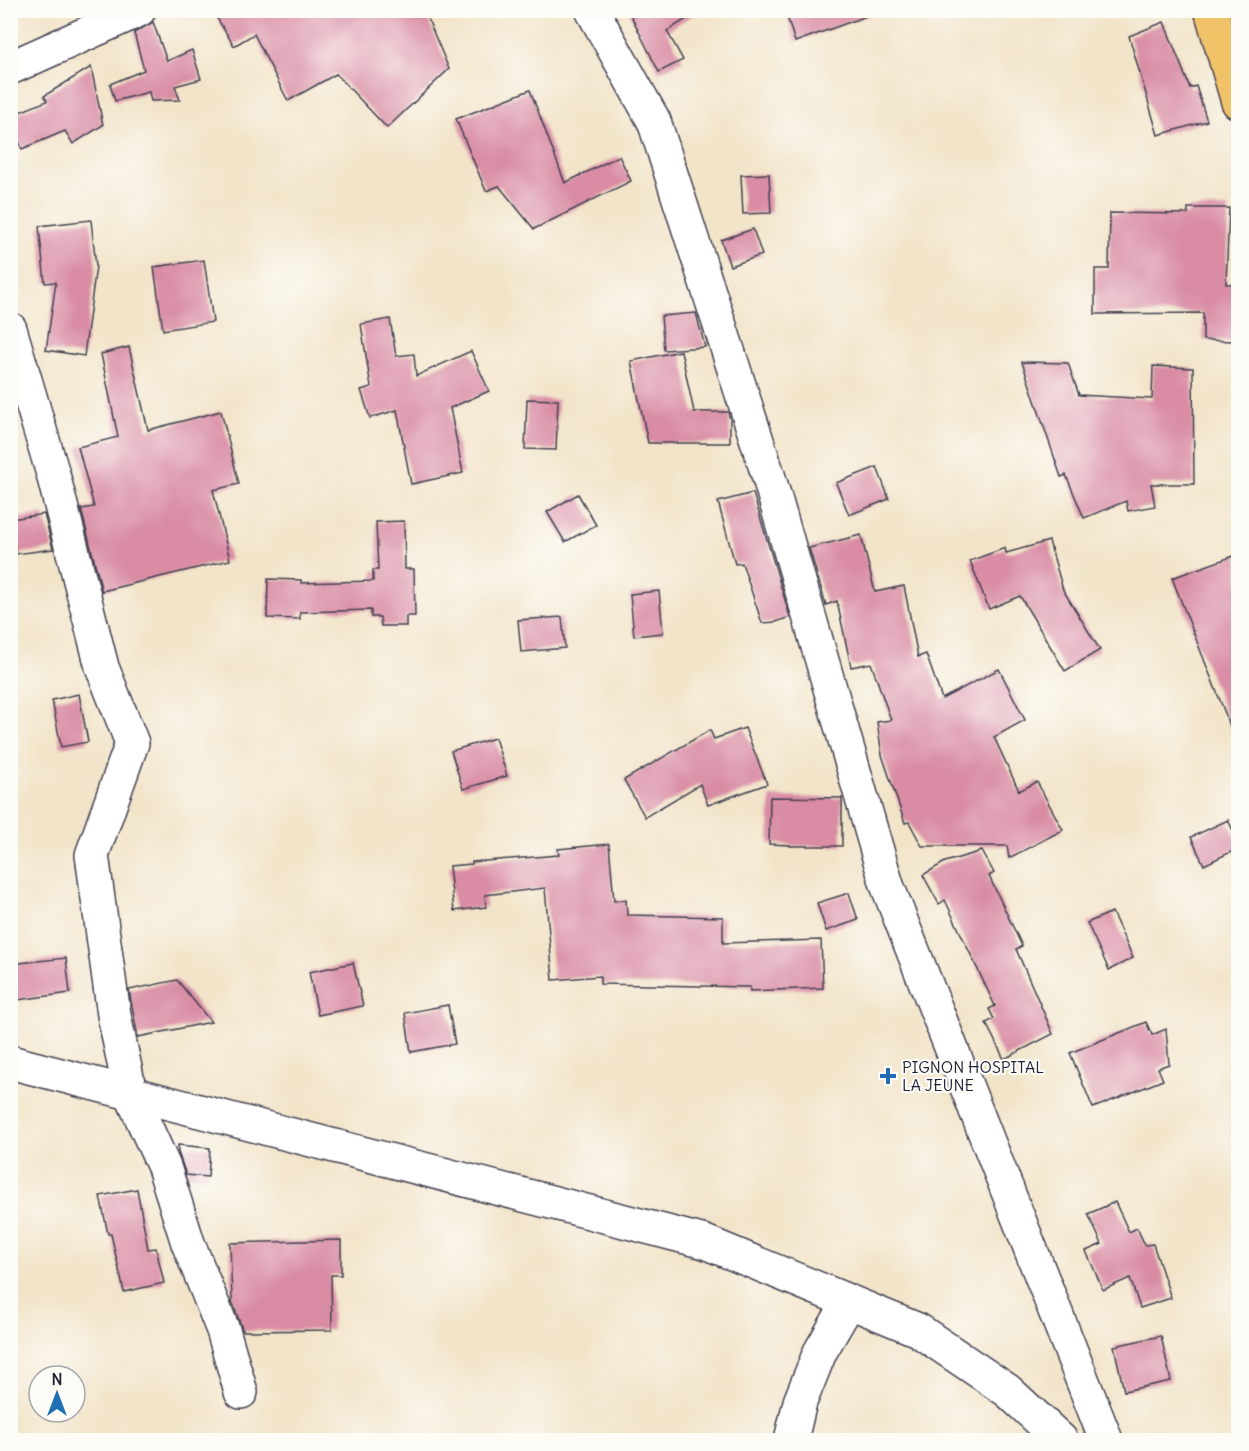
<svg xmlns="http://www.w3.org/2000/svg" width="1249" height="1451" viewBox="0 0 1249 1451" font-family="Delius,sans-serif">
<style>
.building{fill:#d98ca4}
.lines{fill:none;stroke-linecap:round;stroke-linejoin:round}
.minor-casing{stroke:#413f50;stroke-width:36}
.major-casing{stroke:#413f50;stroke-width:36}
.minor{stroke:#fff;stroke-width:33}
.major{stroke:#f1c369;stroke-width:33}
.poi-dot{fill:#1f6fb2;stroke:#fdfcf7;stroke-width:2}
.labels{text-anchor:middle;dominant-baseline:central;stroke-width:4.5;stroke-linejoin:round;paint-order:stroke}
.poi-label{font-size:16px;fill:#22223b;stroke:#fdfcf7;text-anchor:start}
</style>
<rect width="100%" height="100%" fill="#fdfcf7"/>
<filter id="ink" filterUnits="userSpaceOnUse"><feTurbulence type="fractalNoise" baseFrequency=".0167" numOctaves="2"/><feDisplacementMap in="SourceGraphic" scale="12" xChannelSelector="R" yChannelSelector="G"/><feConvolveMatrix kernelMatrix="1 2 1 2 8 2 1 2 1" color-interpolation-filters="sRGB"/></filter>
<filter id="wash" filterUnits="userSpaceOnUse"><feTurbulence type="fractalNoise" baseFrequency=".008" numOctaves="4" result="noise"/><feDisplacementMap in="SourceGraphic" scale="24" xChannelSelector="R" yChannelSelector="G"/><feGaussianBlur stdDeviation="1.35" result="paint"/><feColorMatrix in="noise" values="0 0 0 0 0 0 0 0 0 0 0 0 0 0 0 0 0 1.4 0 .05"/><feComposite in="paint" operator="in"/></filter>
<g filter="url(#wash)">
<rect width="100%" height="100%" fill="#f2e4c9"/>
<g id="blocks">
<g class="building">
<path d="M 212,10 L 424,10 L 449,69 L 387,128 L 336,74 L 288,101 L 254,34 L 234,46 Z"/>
<path d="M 628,10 L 701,10 L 667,31 L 683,60 L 659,72 Z"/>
<path d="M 785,10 L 871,10 L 872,14 L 795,42 Z"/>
<path d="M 153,22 L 167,61 L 192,50 L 201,79 L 175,86 L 180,100 L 151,101 L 149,92 L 115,101 L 110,84 L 144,70 L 134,33 Z"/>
<path d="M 1164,22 L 1190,88 L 1196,86 L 1207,121 L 1158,135 L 1129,36 Z"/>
<path d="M 91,67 L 103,125 L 73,144 L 65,131 L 22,149 L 10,120 L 10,116 L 47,101 L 44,96 Z"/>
<path d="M 530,90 L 565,183 L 619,156 L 631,181 L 534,229 L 499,186 L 486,191 L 456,119 Z"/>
<path d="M 769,174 L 771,213 L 743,214 L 741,175 Z"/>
<path d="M 1188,208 L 1229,208 L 1226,284 L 1235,284 L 1234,341 L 1203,340 L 1203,313 L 1095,314 L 1095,269 L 1109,269 L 1110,213 L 1188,214 Z"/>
<path d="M 91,220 L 96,266 L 84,356 L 46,350 L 56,282 L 45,283 L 39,226 Z"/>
<path d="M 753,229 L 762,255 L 730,266 L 721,240 Z"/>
<path d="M 204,260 L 213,322 L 163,330 L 154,267 Z"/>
<path d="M 696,313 L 705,347 L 664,350 L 661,316 Z"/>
<path d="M 390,319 L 396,356 L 414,354 L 416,376 L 471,351 L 489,391 L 450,408 L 463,473 L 411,484 L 397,410 L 370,418 L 361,390 L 371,387 L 361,324 Z"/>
<path d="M 129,347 L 148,430 L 221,411 L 239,484 L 213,490 L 230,560 L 102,591 L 81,509 L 94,507 L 78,447 L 118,437 L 101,354 Z"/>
<path d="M 681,351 L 694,412 L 728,412 L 730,419 L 730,443 L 648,443 L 631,361 Z"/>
<path d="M 1022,362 L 1068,363 L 1079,395 L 1152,399 L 1153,366 L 1193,368 L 1194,484 L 1151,484 L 1155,506 L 1128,511 L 1126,501 L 1084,518 L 1066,475 L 1061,477 Z"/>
<path d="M 527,399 L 558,400 L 556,450 L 525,449 Z"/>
<path d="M 877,467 L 889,499 L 849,515 L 836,483 Z"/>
<path d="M 753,493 L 790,617 L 776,622 L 762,623 L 742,563 L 735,564 L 718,502 Z"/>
<path d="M 578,494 L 596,525 L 565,542 L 547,512 Z"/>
<path d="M 44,514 L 53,549 L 16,554 L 11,519 Z"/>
<path d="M 404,521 L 405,569 L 414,569 L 415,616 L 406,616 L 406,626 L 381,626 L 380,617 L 371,617 L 371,610 L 300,612 L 300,619 L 267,618 L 268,579 L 301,580 L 301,583 L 373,581 L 373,570 L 378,570 L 376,522 Z"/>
<path d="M 861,535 L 875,592 L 904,586 L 918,657 L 926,654 L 942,699 L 999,669 L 1025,720 L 994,737 L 1019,791 L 1037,782 L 1063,830 L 1009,858 L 1007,846 L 922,846 L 909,822 L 905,823 L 882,755 L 877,722 L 891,720 L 871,663 L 851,667 L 837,601 L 826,605 L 809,548 Z"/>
<path d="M 1049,541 L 1063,590 L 1100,650 L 1065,671 L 1020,596 L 989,609 L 970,561 L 1005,548 L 1006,553 Z"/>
<path d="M 1239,554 L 1239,740 L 1236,741 L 1172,578 Z"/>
<path d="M 659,591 L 663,633 L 634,636 L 630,594 Z"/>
<path d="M 562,617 L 565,648 L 521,652 L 518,620 Z"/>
<path d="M 79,694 L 88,742 L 61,747 L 52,700 Z"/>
<path d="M 745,728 L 767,784 L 708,805 L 700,784 L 645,817 L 624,780 L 710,730 L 714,739 Z"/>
<path d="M 495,738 L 507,776 L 463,789 L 451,751 Z"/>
<path d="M 770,797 L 842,798 L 842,846 L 790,846 L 790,845 L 769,844 Z"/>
<path d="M 1228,820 L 1239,843 L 1239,848 L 1204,865 L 1191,837 Z"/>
<path d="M 609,844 L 614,901 L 626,900 L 627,915 L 723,917 L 723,943 L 821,940 L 823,988 L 750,991 L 750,987 L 600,984 L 600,976 L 553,980 L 545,888 L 485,895 L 486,907 L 454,911 L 449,866 L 472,864 L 472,862 L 559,855 L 558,849 Z"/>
<path d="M 982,851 L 994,873 L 989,876 L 1022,946 L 1016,949 L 1053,1034 L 1004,1059 L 986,1023 L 994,1019 L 989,1009 L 995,1006 L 945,900 L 939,904 L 923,875 L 945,862 Z"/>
<path d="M 849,893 L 858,920 L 826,931 L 817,903 Z"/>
<path d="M 1112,912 L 1133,958 L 1109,970 L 1087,923 Z"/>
<path d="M 66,958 L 70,993 L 10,1001 L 10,964 Z"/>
<path d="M 353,963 L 363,1006 L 318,1015 L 309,972 Z"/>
<path d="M 177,980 L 211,1022 L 138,1037 L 129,990 Z"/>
<path d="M 448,1005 L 455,1044 L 411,1052 L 405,1013 Z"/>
<path d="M 1146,1022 L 1152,1035 L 1166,1029 L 1169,1064 L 1158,1068 L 1163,1080 L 1093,1108 L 1070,1053 Z"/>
<path d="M 178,1145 L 210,1148 L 208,1177 L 186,1175 L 178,1152 Z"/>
<path d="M 137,1189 L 148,1249 L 156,1248 L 164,1283 L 124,1292 L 111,1234 L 108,1234 L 100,1196 Z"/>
<path d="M 1115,1202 L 1129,1232 L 1137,1228 L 1145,1245 L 1153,1244 L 1171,1298 L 1140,1308 L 1130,1278 L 1103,1290 L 1086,1251 L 1102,1244 L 1088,1214 Z"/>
<path d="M 341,1240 L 341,1275 L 331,1275 L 332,1330 L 243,1331 L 232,1301 L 230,1243 Z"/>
<path d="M 1161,1336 L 1171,1381 L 1124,1391 L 1114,1346 Z"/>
</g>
</g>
</g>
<g filter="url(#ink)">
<use href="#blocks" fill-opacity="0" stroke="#413f50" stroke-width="1.5"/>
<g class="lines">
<g class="minor-casing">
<g id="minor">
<path d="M 592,10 L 654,121 L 770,481 L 887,885 L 1106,1440"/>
<path d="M 10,68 L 139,10"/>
<path d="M 10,329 L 53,474 L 102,667 L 132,743 L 92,855 L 114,1015 L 130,1092 L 164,1167 L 188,1243 L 223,1330 L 241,1392"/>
<path d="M 10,1062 L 705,1242 L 918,1330 L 1008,1391 L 1061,1440"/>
<path d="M 791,1440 L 800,1402 L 820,1352 L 849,1302"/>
</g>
</g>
<g class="major-casing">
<path id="major" d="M 1211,10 L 1238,102"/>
</g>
<use href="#minor" class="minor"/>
<use href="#major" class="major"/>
</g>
</g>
<path class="poi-dot" d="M885 1067h6v6h6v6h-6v6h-6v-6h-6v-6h6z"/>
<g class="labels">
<g class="poi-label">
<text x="902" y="1067">PIGNON HOSPITAL<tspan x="902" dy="18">LA JEUNE</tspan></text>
</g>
</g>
<rect width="1249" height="1451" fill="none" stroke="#fdfcf7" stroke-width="36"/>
<g transform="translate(57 1394)"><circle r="28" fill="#fdfcf7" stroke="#a5a5ac" stroke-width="1.5"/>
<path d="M0-4.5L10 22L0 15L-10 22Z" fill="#1f6fb2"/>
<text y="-9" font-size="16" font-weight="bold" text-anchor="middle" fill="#22223b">N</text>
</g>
</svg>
